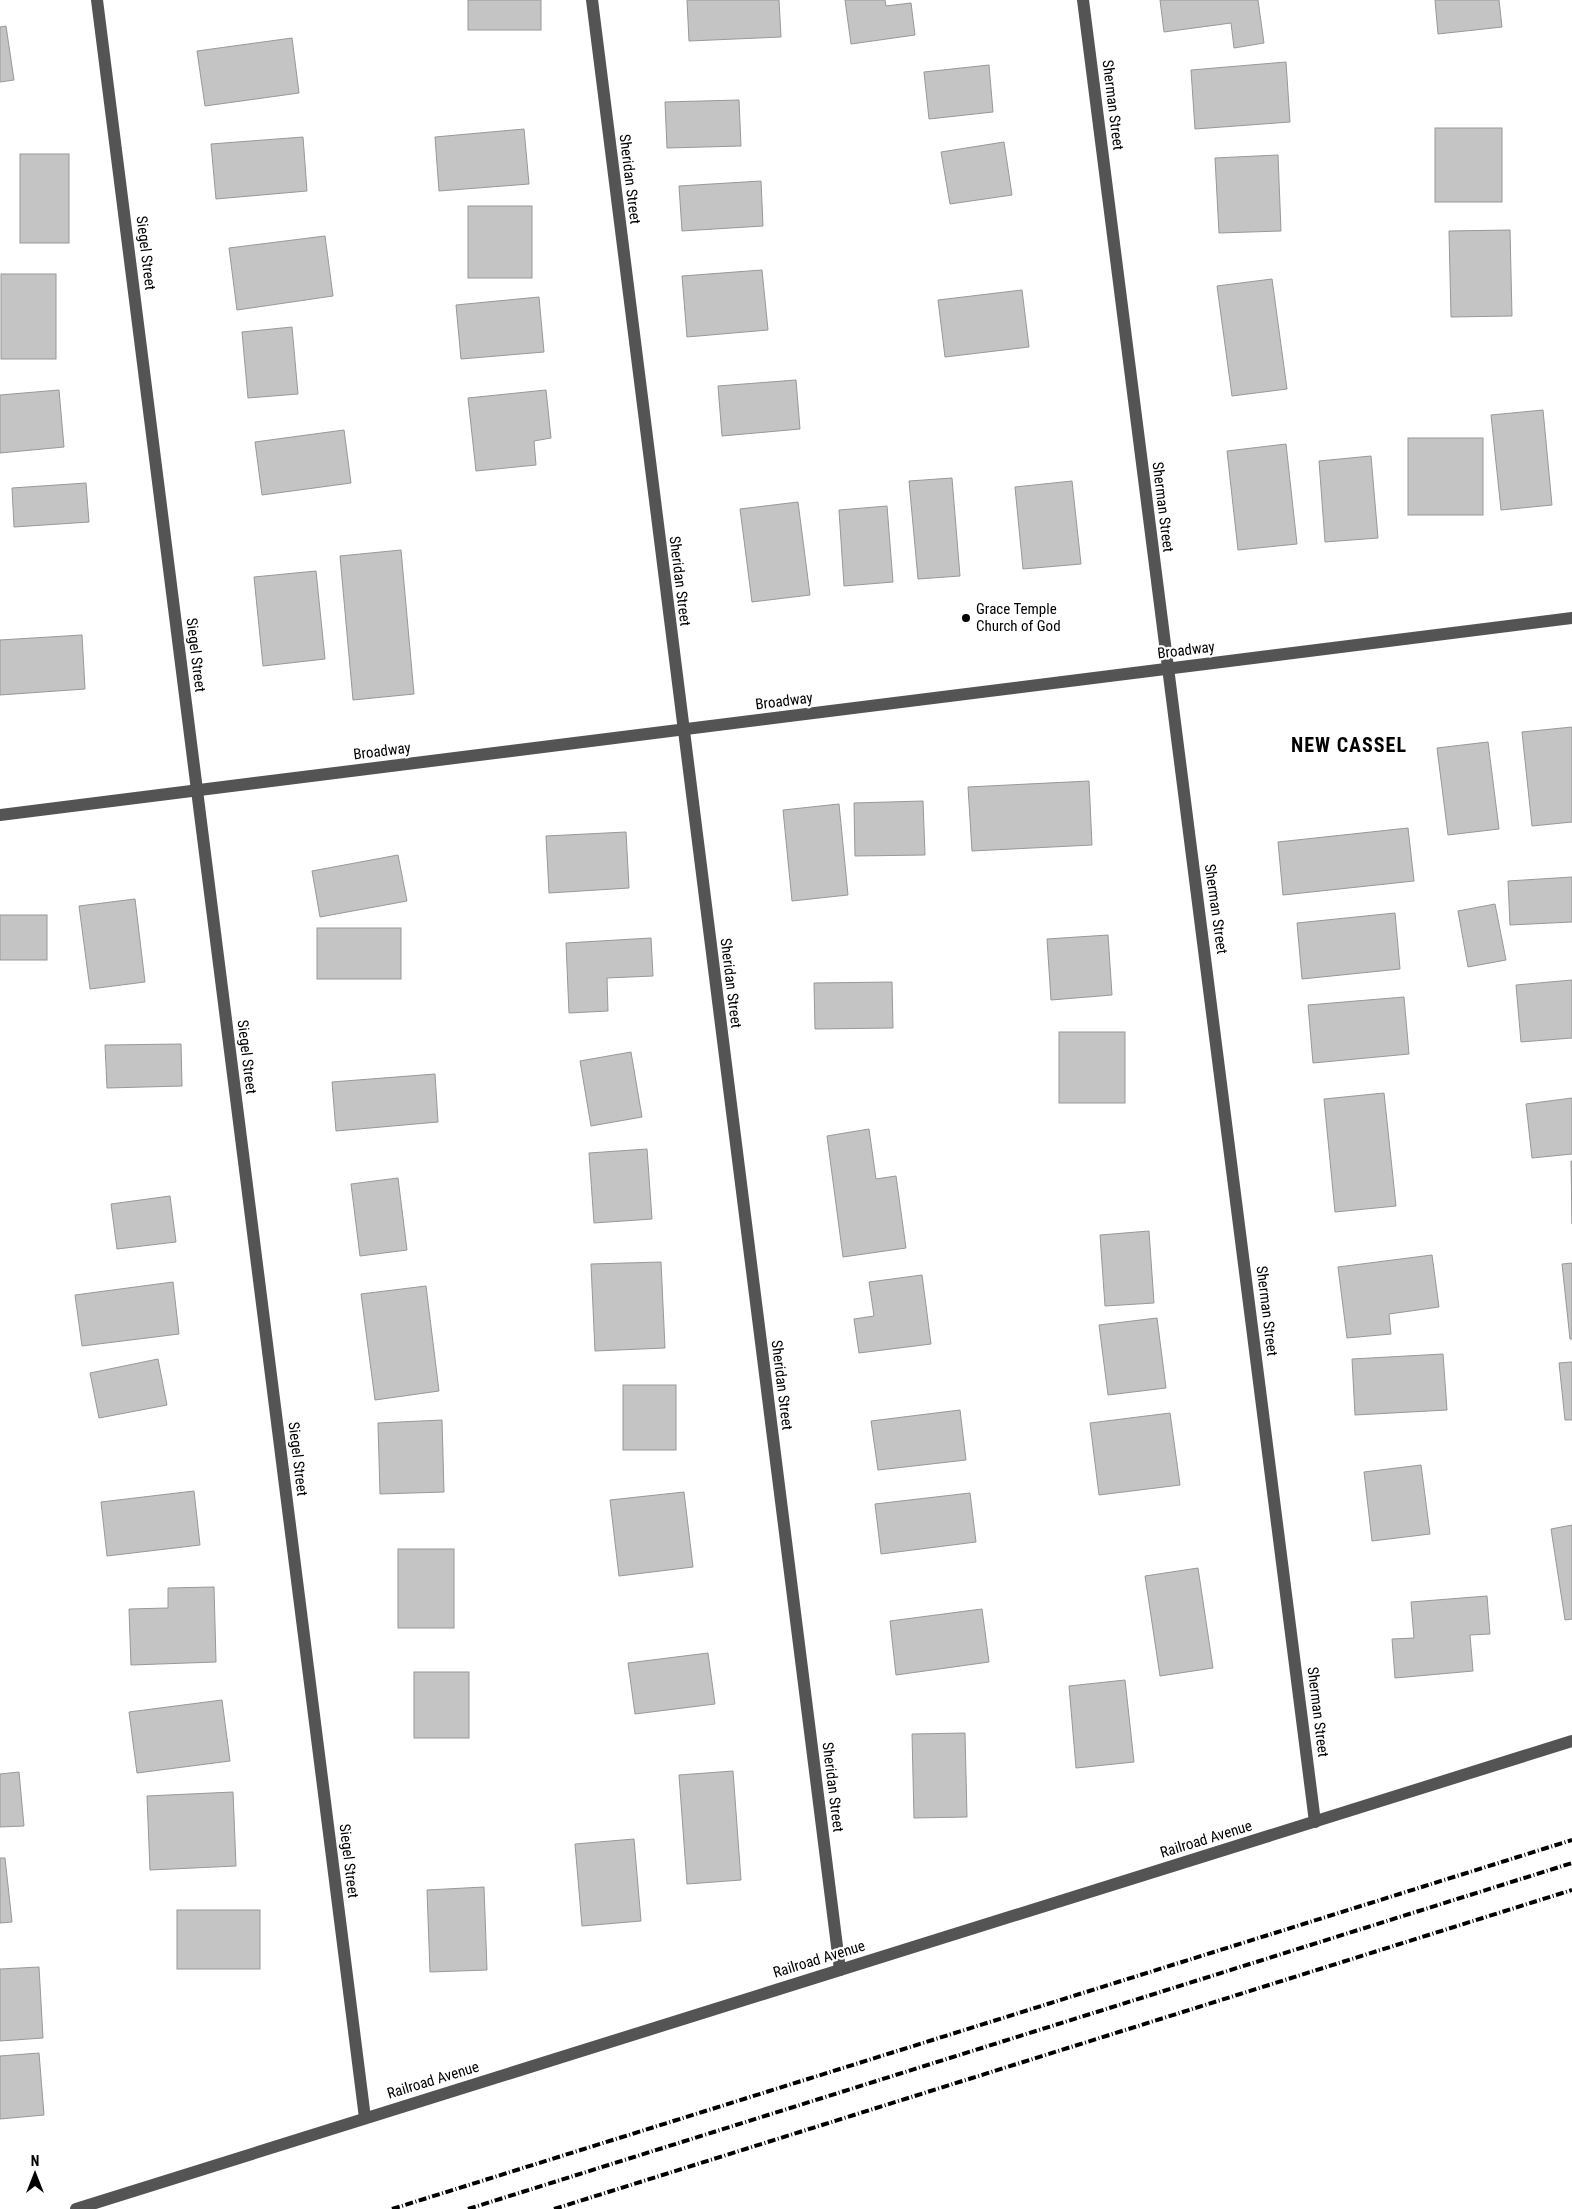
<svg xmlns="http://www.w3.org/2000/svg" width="1572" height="2209" viewBox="0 0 1572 2209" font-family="'Roboto Condensed',sans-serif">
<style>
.building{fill:#c4c4c4;stroke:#989898}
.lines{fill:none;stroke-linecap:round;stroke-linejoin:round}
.minor{stroke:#545454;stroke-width:12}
.rail{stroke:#000;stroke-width:4;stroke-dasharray:8 2.5 1 2.5;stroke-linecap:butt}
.poi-dot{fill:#000;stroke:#fff;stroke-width:2}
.labels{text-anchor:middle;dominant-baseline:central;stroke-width:4.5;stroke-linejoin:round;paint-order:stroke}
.street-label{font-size:15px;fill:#000;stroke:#fff}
.poi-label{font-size:15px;fill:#000;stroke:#fff;text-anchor:start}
.district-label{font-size:20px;font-weight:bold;letter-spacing:1px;fill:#000;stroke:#fff}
</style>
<rect width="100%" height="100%" fill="#fff"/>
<g class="building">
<rect x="468" y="0" width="73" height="30"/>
<path d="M 687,0 L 779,0 L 781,37 L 689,41 Z"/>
<path d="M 845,0 L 885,0 L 886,6 L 911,3 L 915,35 L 851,44 Z"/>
<path d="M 1160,0 L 1258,0 L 1264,43 L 1234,48 L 1231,23 L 1164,32 Z"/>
<path d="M 1435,0 L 1499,0 L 1502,27 L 1438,34 Z"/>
<path d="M 6,26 L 14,80 L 0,82 L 0,27 Z"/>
<path d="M 292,38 L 299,93 L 205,106 L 197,51 Z"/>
<path d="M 1286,62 L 1290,122 L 1195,129 L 1191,70 Z"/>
<path d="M 989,65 L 993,112 L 929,119 L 924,72 Z"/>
<path d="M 739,100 L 741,146 L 667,148 L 665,102 Z"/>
<rect x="1435" y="128" width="67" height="74"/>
<path d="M 524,129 L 529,184 L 439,191 L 435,137 Z"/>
<path d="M 303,137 L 307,191 L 216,199 L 211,144 Z"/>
<path d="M 1004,142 L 1012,195 L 950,204 L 941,152 Z"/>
<rect x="20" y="154" width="49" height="89"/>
<path d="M 1278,155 L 1281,231 L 1219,233 L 1215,158 Z"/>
<path d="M 761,181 L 763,226 L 682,231 L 679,186 Z"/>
<rect x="468" y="206" width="64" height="72"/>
<path d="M 1510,230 L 1512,316 L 1451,317 L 1449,231 Z"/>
<path d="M 325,236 L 333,296 L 237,310 L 229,248 Z"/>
<path d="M 762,270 L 768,330 L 687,337 L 682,276 Z"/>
<rect x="1" y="274" width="55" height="85"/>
<path d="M 1272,279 L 1287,389 L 1232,396 L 1217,286 Z"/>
<path d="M 1022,290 L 1029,347 L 945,357 L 938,300 Z"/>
<path d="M 539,297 L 544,352 L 461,359 L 456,305 Z"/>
<path d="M 292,327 L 298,394 L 248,398 L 242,332 Z"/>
<path d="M 796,380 L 800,429 L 722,436 L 718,386 Z"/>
<path d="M 59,390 L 64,447 L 0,453 L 0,395 Z"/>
<path d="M 546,390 L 551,438 L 534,441 L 536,465 L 476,471 L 468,398 Z"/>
<path d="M 1543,410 L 1552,505 L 1501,510 L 1491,415 Z"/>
<path d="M 344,430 L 351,483 L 262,495 L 255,442 Z"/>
<rect x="1408" y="438" width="75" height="77"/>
<path d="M 1286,444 L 1297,544 L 1238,550 L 1227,451 Z"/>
<path d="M 1371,456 L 1378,538 L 1325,542 L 1319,461 Z"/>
<path d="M 952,478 L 960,576 L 918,579 L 909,481 Z"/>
<path d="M 1072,481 L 1081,564 L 1023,569 L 1015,487 Z"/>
<path d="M 86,483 L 89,522 L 14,527 L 12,488 Z"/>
<path d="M 798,502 L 810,595 L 752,602 L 740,509 Z"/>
<path d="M 887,506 L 893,582 L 844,586 L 839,510 Z"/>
<path d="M 401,550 L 414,694 L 353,700 L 340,556 Z"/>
<path d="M 316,571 L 325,659 L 263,666 L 254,577 Z"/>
<path d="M 82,635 L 85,689 L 0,695 L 0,640 Z"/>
<path d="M 1572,727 L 1572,822 L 1532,826 L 1522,732 Z"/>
<path d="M 1488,742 L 1499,829 L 1448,835 L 1437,748 Z"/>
<path d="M 1089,781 L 1092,845 L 972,851 L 968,787 Z"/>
<path d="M 923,801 L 925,855 L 855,856 L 854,803 Z"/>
<path d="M 839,804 L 848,895 L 792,901 L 783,810 Z"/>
<path d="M 1408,828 L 1414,881 L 1283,895 L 1278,842 Z"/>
<path d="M 626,832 L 629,888 L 549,893 L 546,836 Z"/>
<path d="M 398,855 L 407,901 L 320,917 L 312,871 Z"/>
<path d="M 1572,877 L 1572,922 L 1510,925 L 1508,881 Z"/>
<path d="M 135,899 L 145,982 L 90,989 L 79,906 Z"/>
<path d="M 1495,904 L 1506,960 L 1468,967 L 1458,911 Z"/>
<path d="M 1395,913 L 1400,969 L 1302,979 L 1297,923 Z"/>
<rect x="0" y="915" width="47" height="45"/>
<rect x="317" y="928" width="84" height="51"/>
<path d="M 1108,935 L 1112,995 L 1051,1000 L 1047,939 Z"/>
<path d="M 651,938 L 653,976 L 607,978 L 608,1011 L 569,1013 L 566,943 Z"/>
<path d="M 1572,980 L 1572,1038 L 1521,1042 L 1516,985 Z"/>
<path d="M 892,982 L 893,1028 L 815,1029 L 814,983 Z"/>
<path d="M 1404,997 L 1409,1054 L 1313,1063 L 1308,1005 Z"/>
<rect x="1059" y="1032" width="66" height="71"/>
<path d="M 181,1044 L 182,1086 L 107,1088 L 105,1045 Z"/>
<path d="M 631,1052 L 642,1117 L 591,1126 L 580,1061 Z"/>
<path d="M 435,1074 L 438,1122 L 336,1131 L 332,1082 Z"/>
<path d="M 1384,1093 L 1396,1206 L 1335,1212 L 1324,1099 Z"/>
<path d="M 1572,1098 L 1572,1154 L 1532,1158 L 1526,1104 Z"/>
<path d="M 869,1129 L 876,1179 L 896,1176 L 906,1248 L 843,1257 L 827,1136 Z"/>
<path d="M 647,1149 L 652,1219 L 594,1223 L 589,1153 Z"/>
<path d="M 1571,1161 L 1572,1161 L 1572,1224 Z"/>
<path d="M 398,1178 L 407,1250 L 360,1256 L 351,1184 Z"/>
<path d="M 170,1196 L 176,1242 L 117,1249 L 111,1204 Z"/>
<path d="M 1149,1231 L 1154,1303 L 1105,1306 L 1100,1235 Z"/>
<path d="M 1432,1255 L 1439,1307 L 1389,1314 L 1391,1334 L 1347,1338 L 1338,1267 Z"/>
<path d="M 661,1262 L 665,1348 L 595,1351 L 591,1264 Z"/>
<path d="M 1572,1263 L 1572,1339 L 1570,1339 L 1562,1264 Z"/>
<path d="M 922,1275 L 931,1344 L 859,1353 L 854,1319 L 874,1316 L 869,1282 Z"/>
<path d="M 173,1282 L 179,1334 L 82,1346 L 75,1295 Z"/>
<path d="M 426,1286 L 439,1391 L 375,1400 L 361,1294 Z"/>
<path d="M 1157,1318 L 1166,1388 L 1108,1395 L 1099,1325 Z"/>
<path d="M 1443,1354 L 1447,1410 L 1355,1415 L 1352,1359 Z"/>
<path d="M 158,1359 L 167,1405 L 99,1418 L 90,1373 Z"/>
<path d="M 1572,1362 L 1572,1420 L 1565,1420 L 1559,1363 Z"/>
<rect x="623" y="1385" width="53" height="65"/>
<path d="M 960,1410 L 966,1460 L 878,1470 L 871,1421 Z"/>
<path d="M 1170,1413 L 1180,1485 L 1099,1495 L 1090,1423 Z"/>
<path d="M 442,1420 L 444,1492 L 380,1494 L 378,1423 Z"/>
<path d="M 1421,1465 L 1430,1534 L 1372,1541 L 1364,1472 Z"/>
<path d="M 194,1491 L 200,1545 L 107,1556 L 101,1502 Z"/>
<path d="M 684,1492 L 693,1567 L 619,1576 L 610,1500 Z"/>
<path d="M 970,1493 L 976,1542 L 881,1554 L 875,1504 Z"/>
<path d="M 1572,1525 L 1572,1619 L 1565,1620 L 1551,1529 Z"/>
<rect x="398" y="1549" width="56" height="79"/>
<path d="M 1198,1568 L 1213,1668 L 1160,1676 L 1145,1576 Z"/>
<path d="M 214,1587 L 216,1662 L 131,1665 L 129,1609 L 168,1608 L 168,1588 Z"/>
<path d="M 1487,1596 L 1490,1634 L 1470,1635 L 1473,1671 L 1395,1678 L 1392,1639 L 1414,1638 L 1411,1602 Z"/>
<path d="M 982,1609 L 989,1662 L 896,1675 L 890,1621 Z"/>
<path d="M 708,1653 L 715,1704 L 635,1714 L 628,1663 Z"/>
<rect x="414" y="1672" width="55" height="66"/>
<path d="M 1125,1680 L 1134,1762 L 1076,1768 L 1069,1686 Z"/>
<path d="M 222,1700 L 230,1761 L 137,1773 L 129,1712 Z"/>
<path d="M 965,1733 L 967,1817 L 914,1818 L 912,1734 Z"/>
<path d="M 733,1771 L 741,1880 L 687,1884 L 679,1775 Z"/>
<path d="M 19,1772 L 24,1826 L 0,1827 L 0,1774 Z"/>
<path d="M 233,1792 L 236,1866 L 150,1870 L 147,1796 Z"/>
<path d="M 634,1839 L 641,1921 L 582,1926 L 575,1844 Z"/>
<path d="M 0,1858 L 5,1858 L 12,1922 L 0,1923 Z"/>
<path d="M 484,1887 L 487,1970 L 430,1972 L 427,1890 Z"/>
<rect x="177" y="1910" width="83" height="59"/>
<path d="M 39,1967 L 43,2038 L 0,2041 L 0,1969 Z"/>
<path d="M 39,2053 L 44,2115 L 0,2119 L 0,2056 Z"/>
</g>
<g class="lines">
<g class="minor">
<path d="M 97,0 L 365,2118"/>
<path d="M 592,0 L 840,1970"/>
<path d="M 1083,0 L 1315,1822"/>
<path d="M 0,815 L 1572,618"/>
<path d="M 76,2209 L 1572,1741"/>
</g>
<g class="rail">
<path d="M 392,2209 L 1572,1840"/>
<path d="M 468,2209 L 1572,1863"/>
<path d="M 554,2209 L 1572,1890"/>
</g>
</g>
<circle class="poi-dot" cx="966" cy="618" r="5"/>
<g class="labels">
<g class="street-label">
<text transform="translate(1113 105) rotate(83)">Sherman Street</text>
<text transform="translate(630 179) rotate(83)">Sheridan Street</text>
<text transform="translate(146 253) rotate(83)">Siegel Street</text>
<text transform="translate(1163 507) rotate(83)">Sherman Street</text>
<text transform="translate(680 581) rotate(83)">Sheridan Street</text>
<text transform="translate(1186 650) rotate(-7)">Broadway</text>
<text transform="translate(196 655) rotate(83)">Siegel Street</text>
<text transform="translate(784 701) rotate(-7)">Broadway</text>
<text transform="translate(382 751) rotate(-7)">Broadway</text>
<text transform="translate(1216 909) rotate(82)">Sherman Street</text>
<text transform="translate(731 983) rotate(83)">Sheridan Street</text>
<text transform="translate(247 1057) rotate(83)">Siegel Street</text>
<text transform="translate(1267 1311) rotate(83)">Sherman Street</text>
<text transform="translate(782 1385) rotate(83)">Sheridan Street</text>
<text transform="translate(298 1459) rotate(83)">Siegel Street</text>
<text transform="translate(1318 1712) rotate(83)">Sherman Street</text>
<text transform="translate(833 1787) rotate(83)">Sheridan Street</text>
<text transform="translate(1206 1839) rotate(-17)">Railroad Avenue</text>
<text transform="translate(349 1861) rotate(83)">Siegel Street</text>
<text transform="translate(819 1959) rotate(-17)">Railroad Avenue</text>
<text transform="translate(433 2080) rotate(-17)">Railroad Avenue</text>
</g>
<g class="poi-label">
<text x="976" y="609">Grace Temple<tspan x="976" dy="17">Church of God</tspan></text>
</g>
<g class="district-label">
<text x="1349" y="745">NEW CASSEL</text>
</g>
</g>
<g transform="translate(35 2174)" stroke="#ffffff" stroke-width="4" paint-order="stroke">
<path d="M0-4L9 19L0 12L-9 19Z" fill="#000000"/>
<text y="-8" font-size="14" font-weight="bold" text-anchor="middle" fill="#000000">N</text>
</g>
</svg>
